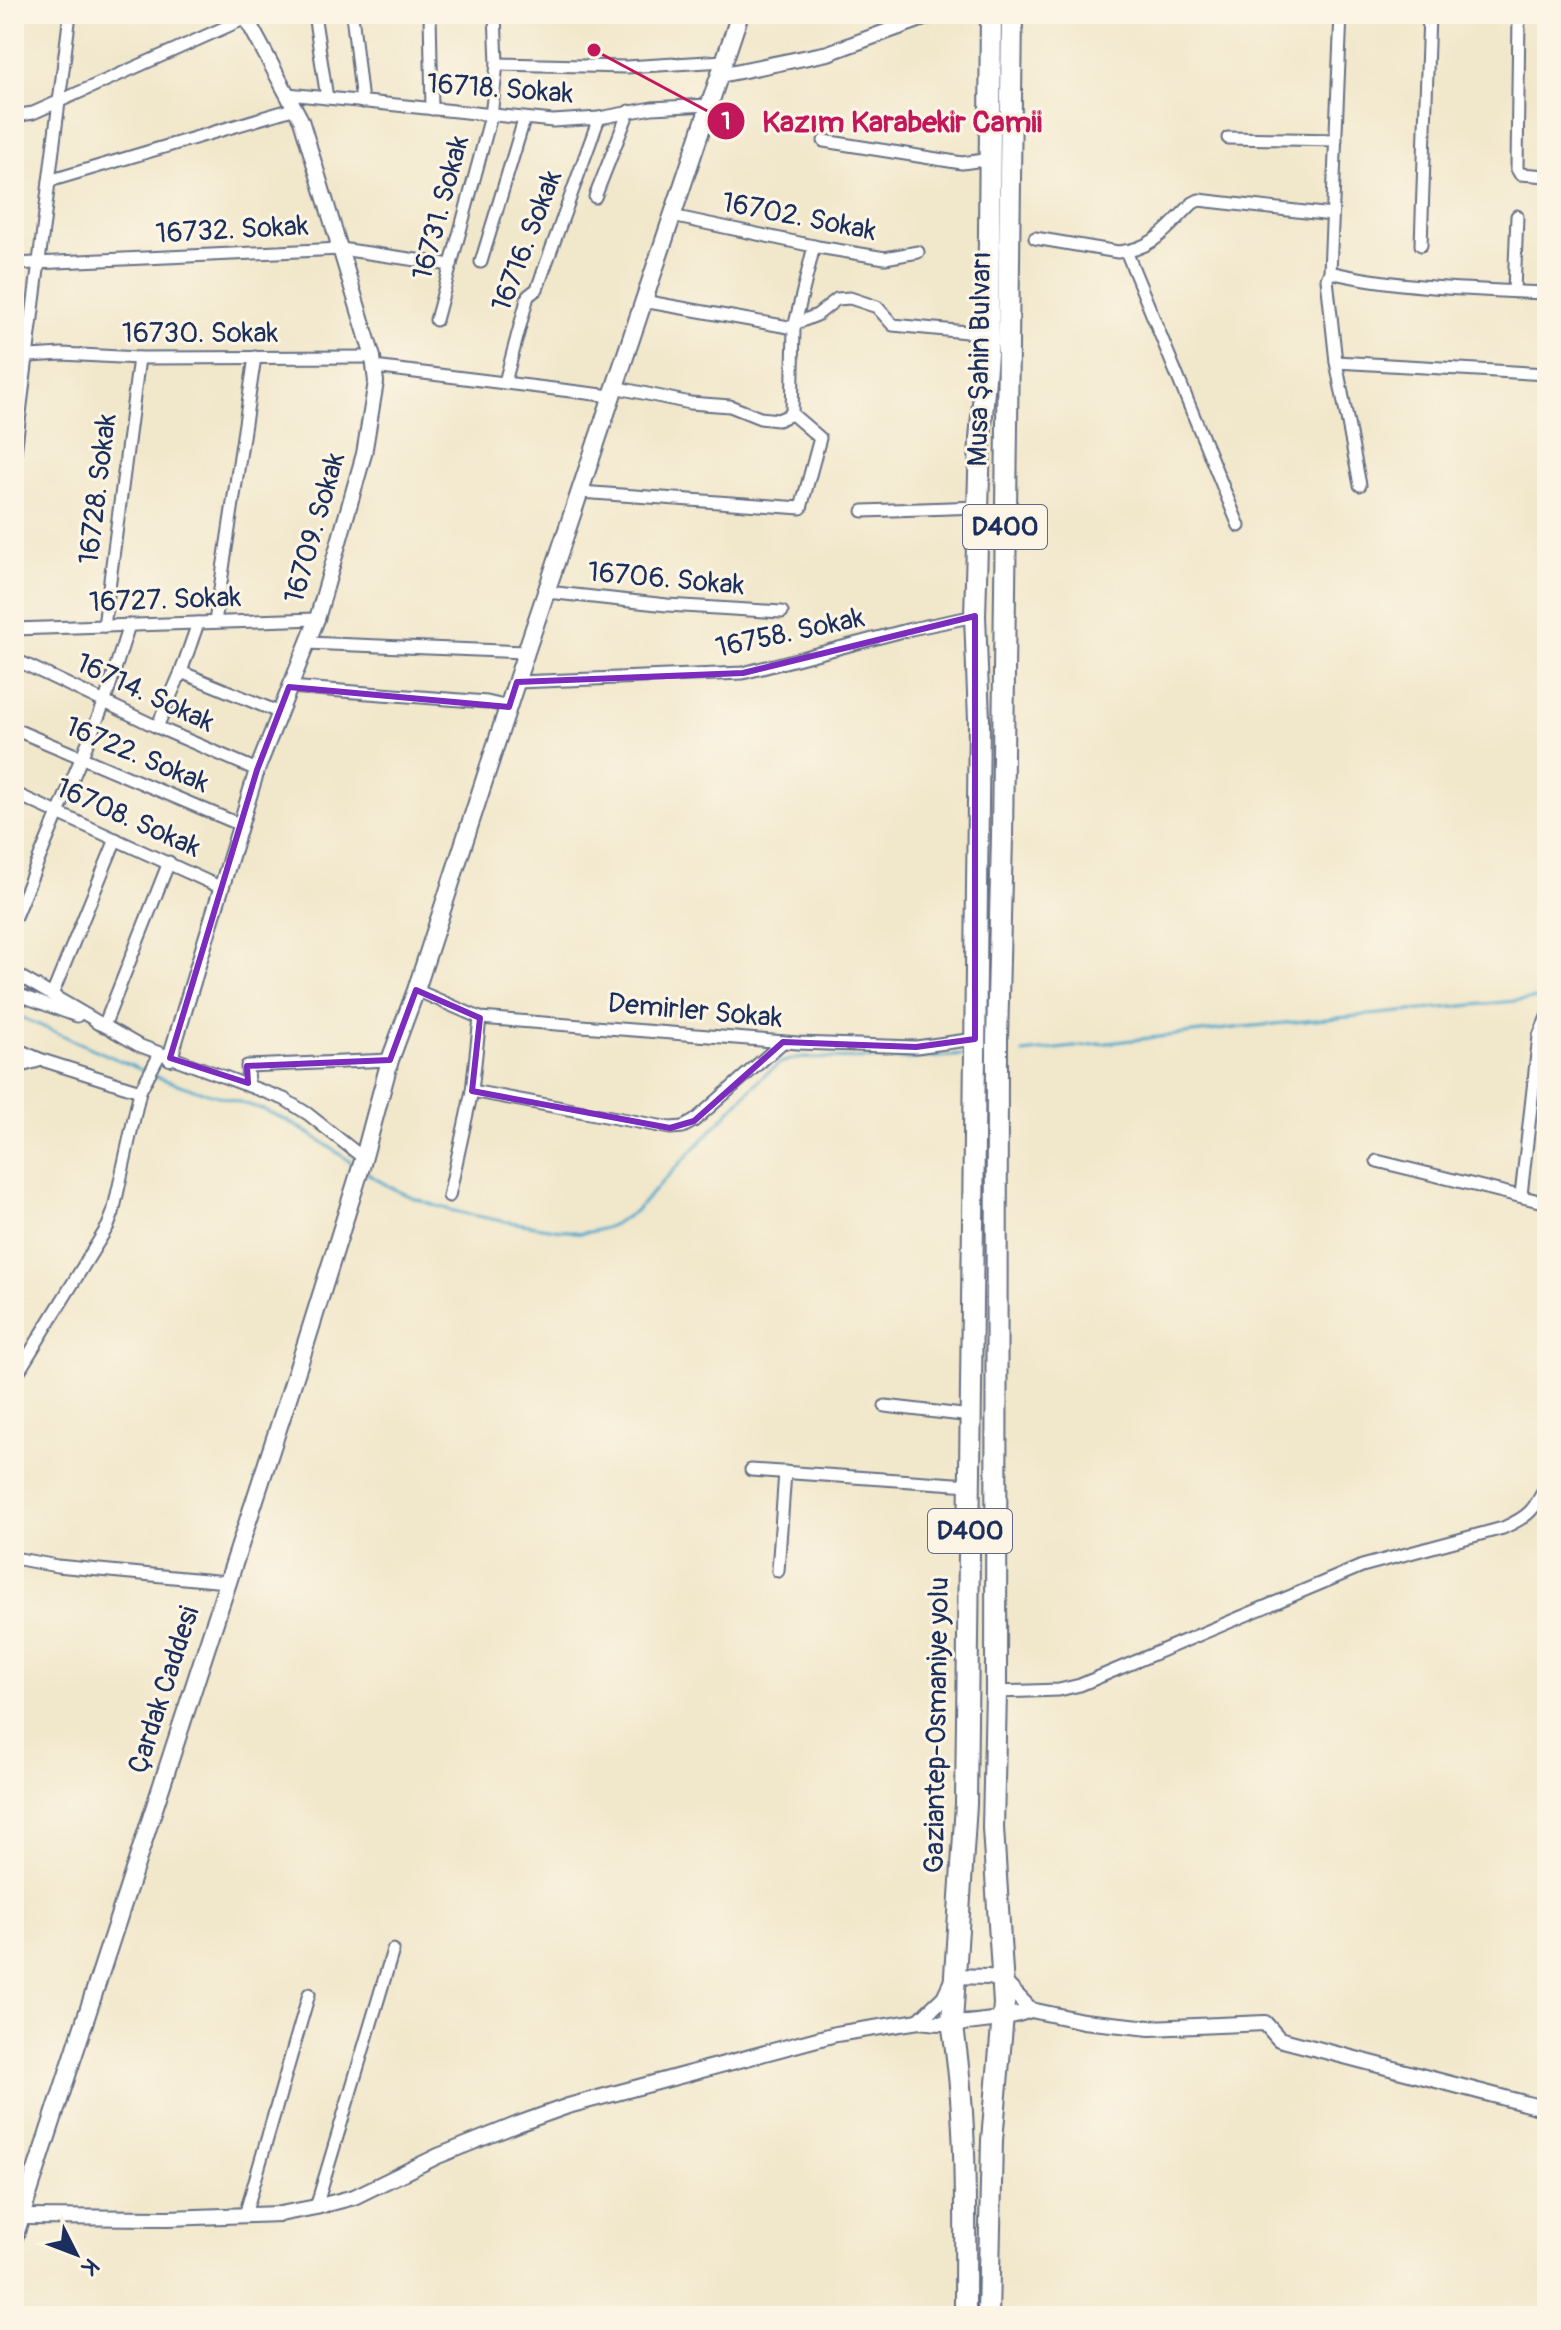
<svg xmlns="http://www.w3.org/2000/svg" width="1561" height="2330" viewBox="0 0 1561 2330" font-family="Pangolin,sans-serif">
<style>
.lines{fill:none;stroke-linecap:round;stroke-linejoin:round}
.stream{stroke:#4ea7cb;stroke-width:3}
.minor-casing{stroke:#666f84;stroke-width:15}
.tertiary-casing{stroke:#666f84;stroke-width:18}
.secondary-casing{stroke:#666f84;stroke-width:20}
.trunk-casing{stroke:#666f84;stroke-width:24}
.minor{stroke:#fff;stroke-width:11}
.tertiary{stroke:#fff;stroke-width:14}
.secondary{stroke:#fff;stroke-width:16}
.trunk{stroke:#fff;stroke-width:20}
.marked{fill:none;stroke:#7b2cbf;stroke-width:6;stroke-linejoin:round}
.labels{text-anchor:middle;dominant-baseline:central;stroke-width:6;stroke-linejoin:round;paint-order:stroke}
.shield{fill:#fcf5e5;stroke:#5e6a86;stroke-width:2}
.shield-label{font-size:26px;font-weight:bold;fill:#1b2f5e}
.street-label{font-size:28px;fill:#1b2f5e;stroke:#fcf5e5}
.leader{fill:none;stroke:#c2185b;stroke-width:3}
.callout-dot{fill:#c2185b;stroke:#fcf5e5;stroke-width:3}
.mark-label{font-size:24px;text-anchor:middle;font-weight:bold;fill:#fff}
.callout-label{font-size:30px;text-anchor:middle;font-weight:bold;fill:#c2185b;stroke:#fcf5e5;stroke-width:6;stroke-linejoin:round;paint-order:stroke}
</style>
<rect width="100%" height="100%" fill="#fcf5e5"/>
<filter id="ink" filterUnits="userSpaceOnUse"><feTurbulence type="fractalNoise" baseFrequency=".0125" numOctaves="2"/><feDisplacementMap in="SourceGraphic" scale="16" xChannelSelector="R" yChannelSelector="G"/><feConvolveMatrix kernelMatrix="1 2 1 2 8 2 1 2 1" color-interpolation-filters="sRGB"/></filter>
<filter id="wash" filterUnits="userSpaceOnUse"><feTurbulence type="fractalNoise" baseFrequency=".006" numOctaves="4" result="noise"/><feDisplacementMap in="SourceGraphic" scale="32" xChannelSelector="R" yChannelSelector="G"/><feGaussianBlur stdDeviation="1.8" result="paint"/><feColorMatrix in="noise" values="0 0 0 0 0 0 0 0 0 0 0 0 0 0 0 0 0 1.4 0 .05"/><feComposite in="paint" operator="in"/></filter>
<g filter="url(#wash)">
<rect width="100%" height="100%" fill="#f1e7cb"/>
<g class="lines">
<g class="stream">
<path d="M 14,1014 L 146,1072"/>
<path d="M 1023,1053 L 1243,1027 L 1547,998"/>
<path d="M 153,1075 C 191,1092 234,1097 271,1113 C 302,1127 329,1146 356,1166"/>
<path d="M 366,1172 C 427,1216 508,1221 581,1233 C 602,1231 617,1224 635,1211 L 762,1077 L 780,1063 L 797,1058 L 909,1059 L 966,1055"/>
</g>
</g>
</g>
<g filter="url(#ink)">
<g class="lines">
<g class="minor-casing">
<g id="minor">
<path d="M 314,14 L 327,98"/>
<path d="M 352,14 L 362,102"/>
<path d="M 430,14 L 432,109"/>
<path d="M 1341,14 L 1330,272 L 1327,279 L 1336,362 L 1360,485"/>
<path d="M 1519,14 L 1517,169 L 1520,174 L 1547,176"/>
<path d="M 497,64 L 626,67 L 724,61"/>
<path d="M 288,94 L 553,121 L 599,118 L 652,108 L 708,105"/>
<path d="M 14,116 L 33,113 L 246,18"/>
<path d="M 1228,138 L 1336,140"/>
<path d="M 824,141 L 962,163 L 991,159"/>
<path d="M 49,181 L 296,108"/>
<path d="M 595,197 L 629,111"/>
<path d="M 672,216 L 818,247 L 885,258 L 918,252"/>
<path d="M 1035,238 L 1118,252 C 1154,250 1169,226 1193,203 L 1199,200 L 1332,215"/>
<path d="M 1421,245 L 1429,14"/>
<path d="M 1126,251 L 1239,526"/>
<path d="M 481,262 L 524,120"/>
<path d="M 14,264 L 341,249 L 451,265"/>
<path d="M 1330,272 C 1396,288 1478,290 1547,293"/>
<path d="M 1514,291 L 1517,216"/>
<path d="M 643,301 L 794,328"/>
<path d="M 436,320 L 491,116 L 497,64 L 495,14"/>
<path d="M 797,323 L 817,315 L 837,299 L 850,298 L 877,307 L 893,325 L 988,334"/>
<path d="M 14,357 L 62,354 L 139,358 L 373,357"/>
<path d="M 1336,362 L 1547,374"/>
<path d="M 374,367 L 611,396"/>
<path d="M 505,382 L 528,296 L 537,289 L 599,118"/>
<path d="M 614,387 L 690,403 L 730,406 L 760,418 L 778,420 L 792,414"/>
<path d="M 14,461 L 70,14"/>
<path d="M 580,492 L 801,508 L 820,438 L 792,414 L 794,328 L 814,246"/>
<path d="M 863,511 L 979,507"/>
<path d="M 547,592 L 667,605 L 782,612"/>
<path d="M 215,622 L 255,357"/>
<path d="M 104,626 L 139,358"/>
<path d="M 14,629 L 317,619"/>
<path d="M 307,643 L 526,652"/>
<path d="M 14,659 L 157,727 L 257,770"/>
<path d="M 181,672 L 278,712"/>
<path d="M 517,682 L 743,673 L 911,629 L 975,616"/>
<path d="M 289,687 L 487,702 L 509,707"/>
<path d="M 157,727 L 181,672 L 198,623"/>
<path d="M 14,729 L 241,825"/>
<path d="M 14,793 L 222,888"/>
<path d="M 14,919 L 105,701 L 129,625"/>
<path d="M 14,973 L 138,1045 L 284,1099 L 308,1114 L 362,1157"/>
<path d="M 416,990 L 480,1018 L 798,1043 L 916,1047 L 975,1039"/>
<path d="M 14,993 L 77,1016"/>
<path d="M 52,995 L 116,839"/>
<path d="M 97,1023 L 104,1026 L 169,862"/>
<path d="M 14,1048 L 42,1060"/>
<path d="M 14,1068 L 42,1060 L 140,1091"/>
<path d="M 248,1083 L 247,1066 L 390,1060"/>
<path d="M 472,1091 L 670,1128 L 683,1127 L 694,1121 L 783,1042"/>
<path d="M 1377,1161 L 1547,1203"/>
<path d="M 1521,1195 L 1539,1036 L 1547,1017"/>
<path d="M 449,1196 L 472,1091 L 480,1018"/>
<path d="M 14,1379 L 108,1226 L 113,1213 L 140,1091 L 160,1054"/>
<path d="M 885,1406 L 971,1416"/>
<path d="M 751,1470 L 970,1485"/>
<path d="M 14,1558 L 57,1566 L 226,1582"/>
<path d="M 778,1571 L 785,1472"/>
<path d="M 996,1692 L 1059,1690 L 1080,1685 L 1362,1566 L 1503,1528 C 1530,1516 1534,1510 1547,1484"/>
<path d="M 316,2207 L 393,1950"/>
<path d="M 245,2215 L 309,1994"/>
</g>
</g>
<g class="tertiary-casing">
<g id="tertiary">
<path d="M 720,75 L 828,53 L 935,14"/>
<path d="M 170,1058 L 257,770 L 317,619 L 364,454 L 376,382 L 373,357 L 301,120 L 244,14"/>
<path d="M 954,1976 L 988,1977 L 1002,1980 L 1031,2010 C 994,2023 957,2026 919,2021 L 944,1997 Z"/>
<path d="M 1031,2010 L 1083,2021 L 1150,2028 L 1265,2023 L 1279,2039 L 1547,2109"/>
<path d="M 22,2217 L 168,2218 L 280,2214 L 316,2207 L 354,2197 L 438,2156 L 518,2124 L 568,2106 L 836,2034 L 919,2021"/>
</g>
</g>
<g class="secondary-casing">
<path id="secondary" d="M 14,2238 L 306,1343 L 362,1164 L 390,1060 L 416,990 L 526,652 L 740,14"/>
</g>
<g class="trunk-casing">
<g id="trunk">
<path d="M 965,2316 C 965,2219 968,2119 952,2022 L 966,1804 L 979,720 L 975,616 L 980,440 L 988,342 L 991,14"/>
<path d="M 988,2316 L 992,2140 L 1004,2004 L 993,1828 L 996,1692 L 997,1040 L 1002,837 L 1012,14"/>
</g>
</g>
<use href="#minor" class="minor"/>
<use href="#tertiary" class="tertiary"/>
<use href="#secondary" class="secondary"/>
<use href="#trunk" class="trunk"/>
</g>
</g>
<path class="marked" d="M 975,616 L 975,1039 L 916,1047 L 783,1042 L 694,1121 L 670,1128 L 472,1091 L 480,1018 L 416,990 L 390,1060 L 247,1066 L 248,1083 L 170,1058 L 257,770 L 289,687 L 509,707 L 517,682 L 743,673 Z"/>
<g class="labels">
<g class="shield">
<rect x="963" y="505" width="84" height="44" rx="6"/>
<rect x="928" y="1509" width="84" height="44" rx="6"/>
</g>
<g class="shield-label">
<text x="1005" y="527">D400</text>
<text x="970" y="1531">D400</text>
</g>
<g class="street-label">
<text transform="translate(500 89) rotate(4)">16718. Sokak</text>
<text transform="translate(441 208) rotate(-75)">16731. Sokak</text>
<text transform="translate(799 217) rotate(11)">16702. Sokak</text>
<text transform="translate(232 230) rotate(-3)">16732. Sokak</text>
<text transform="translate(527 241) rotate(-69)">16716. Sokak</text>
<text x="200" y="333">16730. Sokak</text>
<text transform="translate(980 359) rotate(-89)">Musa Şahin Bulvarı</text>
<text transform="translate(98 489) rotate(-83)">16728. Sokak</text>
<text transform="translate(315 528) rotate(-74)">16709. Sokak</text>
<text transform="translate(666 579) rotate(5)">16706. Sokak</text>
<text transform="translate(165 600) rotate(-2)">16727. Sokak</text>
<text transform="translate(790 633) rotate(-12)">16758. Sokak</text>
<text transform="translate(145 693) rotate(25)">16714. Sokak</text>
<text transform="translate(137 755) rotate(23)">16722. Sokak</text>
<text transform="translate(128 818) rotate(24)">16708. Sokak</text>
<text transform="translate(695 1011) rotate(5)">Demirler Sokak</text>
<text transform="translate(164 1690) rotate(-72)">Çardak Caddesi</text>
<text transform="translate(937 1725) rotate(-89)">Gaziantep-Osmaniye yolu</text>
</g>
</g>
<path class="leader" d="M594 50L726 121"/>
<g class="callout-dot">
<circle cx="594" cy="50" r="8"/>
<circle cx="726" cy="121" r="20"/>
</g>
<g class="mark-label">
<text x="726" y="129">1</text>
</g>
<g class="callout-label">
<text x="902" y="132">Kazım Karabekir Camii</text>
</g>
<rect width="1561" height="2330" fill="none" stroke="#fcf5e5" stroke-width="48"/>
<g transform="translate(76 2254) rotate(132)" stroke="#fcf5e5" stroke-width="6" paint-order="stroke">
<path d="M0-6L14 30L0 20L-14 30Z" fill="#1b2f5e"/>
<text y="-12" font-size="22" font-weight="bold" text-anchor="middle" fill="#1b2f5e">K</text>
</g>
</svg>
